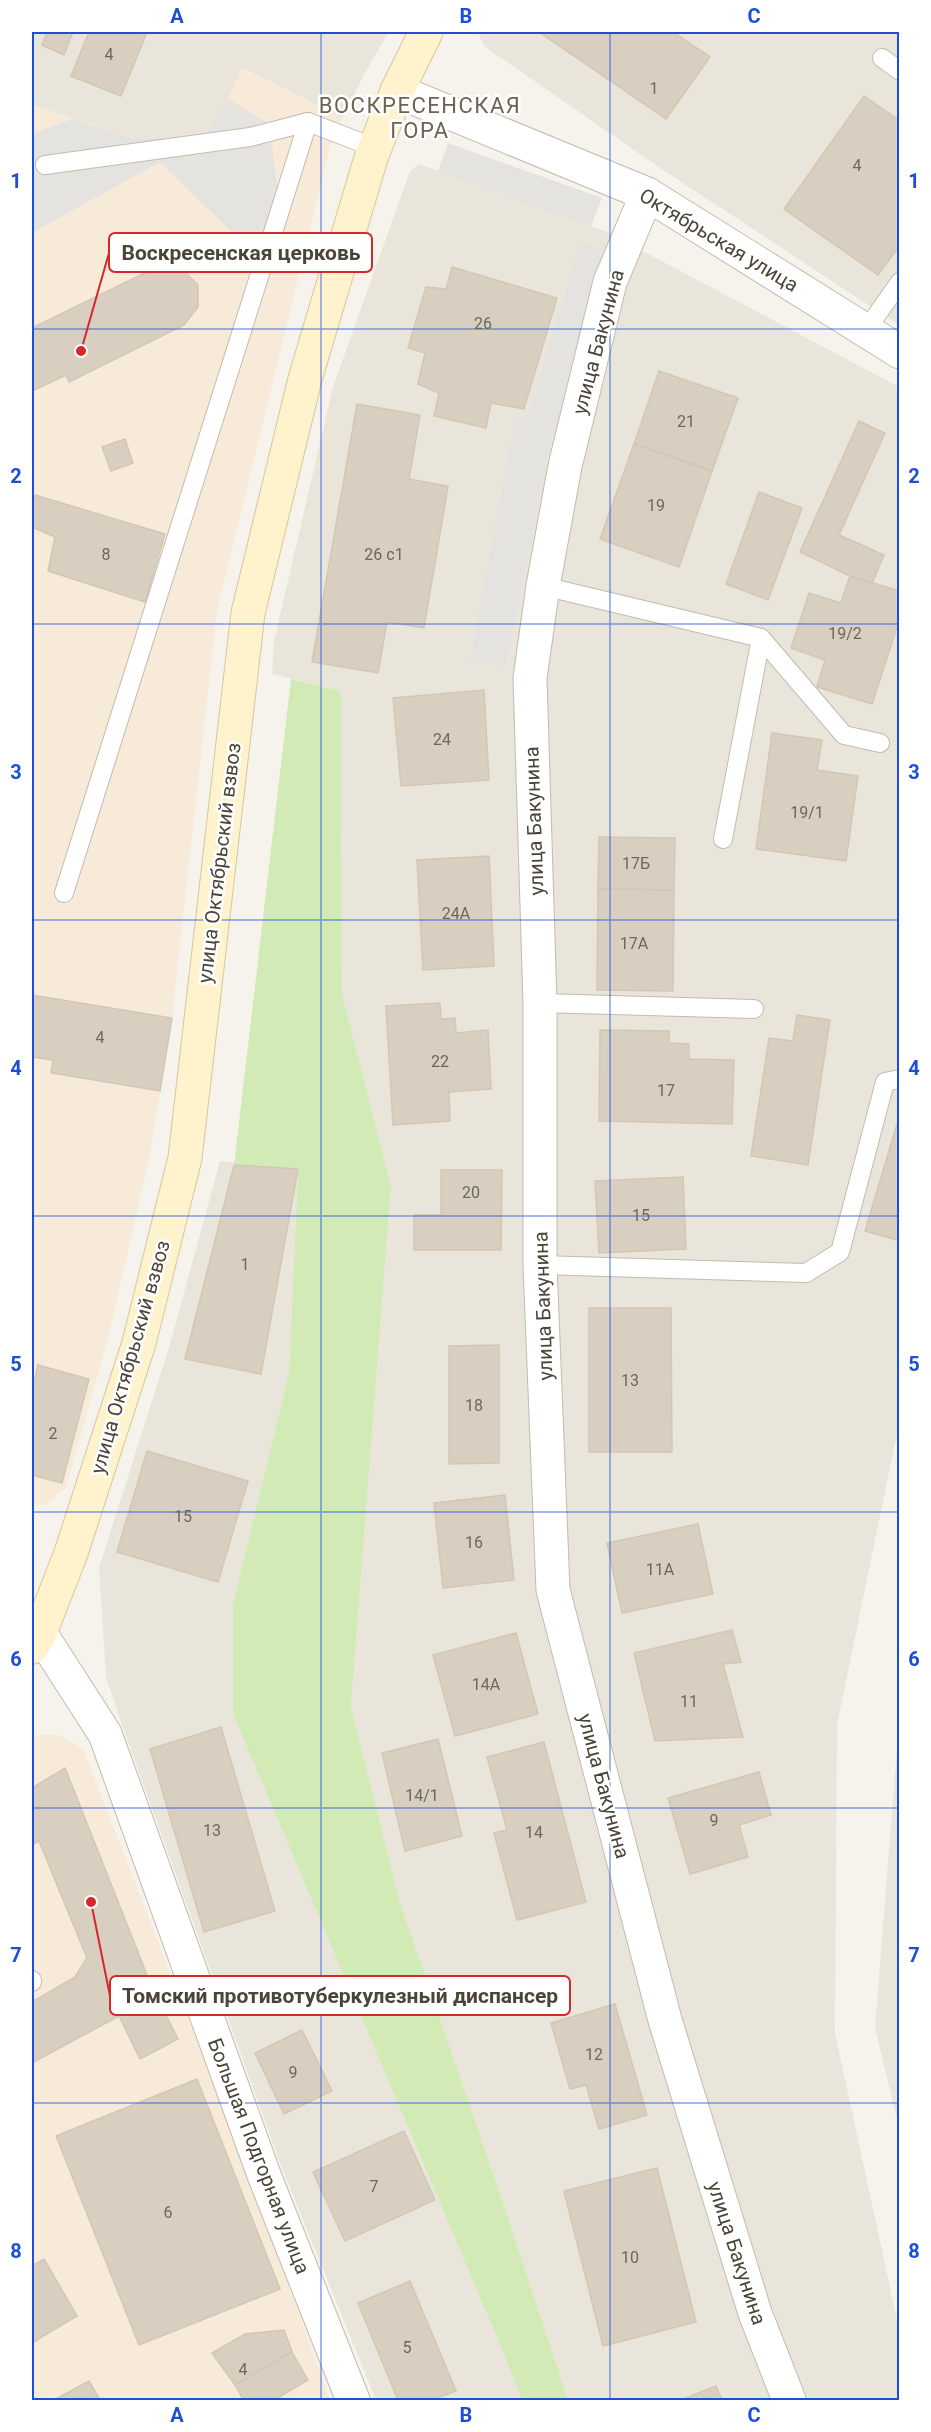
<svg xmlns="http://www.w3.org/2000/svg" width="931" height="2432" viewBox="0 0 931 2432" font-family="Roboto,sans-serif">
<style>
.residential{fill:#eae5da}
.commercial{fill:#f7ead8}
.green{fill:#d2eab5}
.parking{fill:#e5e3e0}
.building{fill:#d8cfc1;stroke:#d3c7b4;stroke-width:1.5}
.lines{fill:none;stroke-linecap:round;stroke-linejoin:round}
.lane-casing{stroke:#c2bbae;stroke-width:20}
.street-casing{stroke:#c2bbae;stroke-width:35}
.secondary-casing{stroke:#d6c79b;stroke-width:35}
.lane{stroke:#fff;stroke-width:18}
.street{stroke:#fff;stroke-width:33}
.secondary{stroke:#fff3cd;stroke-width:33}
.grid{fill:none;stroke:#1d4ed8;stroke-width:1.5;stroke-opacity:0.55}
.labels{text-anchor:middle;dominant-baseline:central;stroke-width:5;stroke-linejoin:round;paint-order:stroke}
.number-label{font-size:16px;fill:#6e675b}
.street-label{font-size:20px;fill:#4b4439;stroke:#fff}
.quarter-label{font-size:22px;letter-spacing:1.5px;fill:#6e6250;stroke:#fff}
.leader{fill:none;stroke:#d62828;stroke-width:2}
.callout-dot{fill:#d62828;stroke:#fff;stroke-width:2}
.callout{fill:#fff;stroke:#d62828;stroke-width:2}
.callout-label{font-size:21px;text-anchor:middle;font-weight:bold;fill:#4b4439}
.neatline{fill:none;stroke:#1d4ed8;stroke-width:2}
.grid-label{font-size:20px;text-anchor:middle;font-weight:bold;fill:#1d4ed8}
</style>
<rect width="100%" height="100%" fill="#f6f3ec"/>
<g class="residential">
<path d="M 32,32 L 389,32 L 363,76 L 343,118 L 242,68 L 228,99 L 205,132 L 187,139 L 137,139 L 32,105 Z"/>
<path d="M 478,32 L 899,32 L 899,325 L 660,168 L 484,46 Z"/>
<path d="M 419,164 L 605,231 L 899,387 L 900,1434 L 895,1443 L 837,1725 L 835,2033 L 899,2329 L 899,2400 L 568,2400 L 505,2208 L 400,1902 L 351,1707 L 391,1186 L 342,994 L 341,691 L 272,674 L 274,641 L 333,387 L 410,171 Z"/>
<path d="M 220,1161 L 298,1169 L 289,1374 L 233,1604 L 233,1714 L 498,2340 L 522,2400 L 376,2400 L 282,2168 L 128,1742 L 106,1677 L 99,1568 L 170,1344 Z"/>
<path d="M 899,1723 L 899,2127 L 875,2028 Z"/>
</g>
<g class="commercial">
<path d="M 242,68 L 343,118 L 330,147 L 217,611 L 172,1018 L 150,1155 L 108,1338 L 66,1488 L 44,1505 L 32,1504 L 32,105 L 137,139 L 187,139 L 205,132 L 228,99 Z"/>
<path d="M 35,1735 L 60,1735 L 83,1749 L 250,2178 L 330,2400 L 32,2400 L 32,1736 Z"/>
</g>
<path class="green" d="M 291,679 L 341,691 L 342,994 L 391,1186 L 351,1707 L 400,1902 L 505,2208 L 568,2400 L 522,2400 L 498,2340 L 233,1714 L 233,1604 L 289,1373 L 298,1169 L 234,1165 Z"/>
<g class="parking">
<path d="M 228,99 L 269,124 L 278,194 L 256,256 L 160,162 L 32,233 L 32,134 L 72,119 L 137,139 L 187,139 L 205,132 Z"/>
<path d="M 448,143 L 602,198 L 591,226 L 438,171 Z"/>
<path d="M 580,244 L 607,250 L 547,460 L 506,666 L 470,661 L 509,448 L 516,418 L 526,420 Z"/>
</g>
<g class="building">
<path d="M 47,32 L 73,32 L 64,55 L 42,45 Z"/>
<path d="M 89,32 L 147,32 L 121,96 L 71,76 Z"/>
<path d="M 539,32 L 673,32 L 710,57 L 666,119 Z"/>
<path d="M 864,96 L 900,121 L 900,245 L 878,275 L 784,209 Z"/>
<path d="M 159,266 L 180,267 L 198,285 L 198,307 L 184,325 L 69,382 L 66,375 L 32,391 L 32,328 Z"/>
<path d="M 452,267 L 557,298 L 524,409 L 491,403 L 486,428 L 434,416 L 439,393 L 418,384 L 425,353 L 408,348 L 426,287 L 446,289 Z"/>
<path d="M 659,371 L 738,398 L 712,471 L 634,444 Z"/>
<path d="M 357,404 L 420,415 L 409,479 L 448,486 L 424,628 L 387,622 L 378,673 L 312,662 Z"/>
<path d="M 859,421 L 885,433 L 839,535 L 884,555 L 872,583 L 850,576 L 800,552 Z"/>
<path d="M 125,439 L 133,463 L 111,471 L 102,447 Z"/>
<path d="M 634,444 L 712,471 L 679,567 L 600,539 Z"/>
<path d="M 759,492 L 802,508 L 768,600 L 726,584 Z"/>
<path d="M 35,495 L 165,534 L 145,602 L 48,571 L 55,537 L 32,527 L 32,507 Z"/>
<path d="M 850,576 L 900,591 L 900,618 L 872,704 L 817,687 L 825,660 L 791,648 L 809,593 L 841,603 Z"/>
<path d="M 484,690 L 489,780 L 401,786 L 393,698 Z"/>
<path d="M 772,733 L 822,740 L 817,770 L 858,776 L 846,861 L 756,849 Z"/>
<path d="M 599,837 L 675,838 L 674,890 L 598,889 Z"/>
<path d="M 489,856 L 494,966 L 423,970 L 417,860 Z"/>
<path d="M 598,889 L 674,890 L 673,991 L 597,990 Z"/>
<path d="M 32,995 L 172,1018 L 160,1091 L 51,1073 L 53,1060 L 32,1057 Z"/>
<path d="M 440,1003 L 441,1019 L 455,1018 L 456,1033 L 488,1030 L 491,1089 L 449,1092 L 450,1121 L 393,1125 L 386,1006 Z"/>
<path d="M 797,1015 L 830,1020 L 808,1165 L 751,1156 L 769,1038 L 793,1041 Z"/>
<path d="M 600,1030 L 669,1031 L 669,1043 L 689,1044 L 689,1059 L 734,1060 L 732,1124 L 599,1121 Z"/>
<path d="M 900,1114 L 900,1241 L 865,1231 Z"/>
<path d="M 234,1165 L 298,1169 L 261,1374 L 185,1359 Z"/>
<path d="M 441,1170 L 502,1170 L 501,1250 L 414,1250 L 414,1215 L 441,1215 Z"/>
<path d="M 683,1177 L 686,1249 L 599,1253 L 595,1181 Z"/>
<path d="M 589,1308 L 671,1308 L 672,1452 L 589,1452 Z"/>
<path d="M 499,1345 L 499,1463 L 449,1464 L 449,1346 Z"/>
<path d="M 38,1365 L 89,1379 L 62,1483 L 32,1475 L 32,1391 Z"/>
<path d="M 147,1451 L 248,1481 L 218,1582 L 117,1552 Z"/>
<path d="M 505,1495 L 514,1580 L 443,1588 L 434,1503 Z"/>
<path d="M 698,1524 L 713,1594 L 622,1613 L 607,1543 Z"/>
<path d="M 732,1630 L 741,1662 L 723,1664 L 743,1737 L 655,1741 L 634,1653 Z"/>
<path d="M 516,1633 L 538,1714 L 455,1736 L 433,1655 Z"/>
<path d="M 221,1727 L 275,1911 L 204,1932 L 150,1749 Z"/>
<path d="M 438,1739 L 462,1836 L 405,1851 L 382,1753 Z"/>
<path d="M 544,1742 L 586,1902 L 517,1920 L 494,1833 L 507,1830 L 487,1757 Z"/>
<path d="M 65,1768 L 153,1990 L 178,2039 L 140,2059 L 119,2016 L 32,2063 L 32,2002 L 75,1977 L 87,1958 L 39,1841 L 32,1845 L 32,1788 Z"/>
<path d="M 759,1772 L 771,1815 L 739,1825 L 748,1857 L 690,1874 L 668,1798 Z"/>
<path d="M 615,2004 L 647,2115 L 599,2129 L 586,2085 L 570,2089 L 551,2023 Z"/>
<path d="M 302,2030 L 332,2091 L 284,2114 L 255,2053 Z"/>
<path d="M 197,2079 L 280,2289 L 139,2345 L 56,2136 Z"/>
<path d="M 404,2131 L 435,2200 L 345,2241 L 313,2172 Z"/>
<path d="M 657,2168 L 696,2322 L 603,2346 L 564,2191 Z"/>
<path d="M 44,2259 L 77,2316 L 32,2343 L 32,2266 Z"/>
<path d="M 410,2281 L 456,2391 L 432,2400 L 398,2400 L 358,2303 Z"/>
<path d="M 284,2330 L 292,2352 L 235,2385 L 212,2353 L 245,2334 Z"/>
<path d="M 292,2352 L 308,2380 L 274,2400 L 240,2400 L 243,2399 L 235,2385 Z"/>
<path d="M 89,2381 L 100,2400 L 54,2400 Z"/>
<path d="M 716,2386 L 722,2400 L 681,2400 Z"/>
</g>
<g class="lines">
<g class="lane-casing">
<g id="lane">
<path d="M 882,58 L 900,71"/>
<path d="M 45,165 L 250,137 L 308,122 L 375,148"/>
<path d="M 866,330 L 900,282"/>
<path d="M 543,586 L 761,638 L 844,735 L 880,743"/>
<path d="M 723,839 L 761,638"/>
<path d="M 64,893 L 308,122"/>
<path d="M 540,1003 L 754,1009"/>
<path d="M 540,1265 L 806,1273 L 840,1252 L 885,1082 L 900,1079"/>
<path d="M 32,1980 L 32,1982"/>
</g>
</g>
<g class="street-casing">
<g id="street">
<path d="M 397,91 L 647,194 L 900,352"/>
<path d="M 647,194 L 610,282 L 565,466 L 543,586 L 530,678 L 540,1003 L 540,1265 L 553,1590 L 665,2020 L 755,2313 L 789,2400"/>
<path d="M 40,1633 L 105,1734 L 264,2175 L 353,2400"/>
</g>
</g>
<g class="secondary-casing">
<path id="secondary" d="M 32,1647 L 40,1633 L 71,1553 L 139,1343 L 185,1158 L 248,613 L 305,379 L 371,158 L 397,91 L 426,32"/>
</g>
<use href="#lane" class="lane"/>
<use href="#street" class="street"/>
<use href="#secondary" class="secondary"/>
</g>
<path class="grid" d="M 321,32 L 321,2400M 610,32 L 610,2400M 32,329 L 900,329M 32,624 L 900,624M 32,920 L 900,920M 32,1216 L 900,1216M 32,1512 L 900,1512M 32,1808 L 900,1808M 32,2103 L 900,2103"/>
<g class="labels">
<g class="number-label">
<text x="109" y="54">4</text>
<text x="654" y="88">1</text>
<text x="857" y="165">4</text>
<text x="483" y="323">26</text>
<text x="686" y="421">21</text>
<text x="656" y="505">19</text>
<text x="106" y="554">8</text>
<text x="384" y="554">26 с1</text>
<text x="845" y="633">19/2</text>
<text x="442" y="739">24</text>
<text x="807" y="812">19/1</text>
<text x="636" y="863">17Б</text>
<text x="456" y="913">24А</text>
<text x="634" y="943">17А</text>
<text x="100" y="1037">4</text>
<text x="440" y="1061">22</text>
<text x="666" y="1090">17</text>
<text x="471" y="1192">20</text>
<text x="641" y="1215">15</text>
<text x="245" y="1264">1</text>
<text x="630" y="1380">13</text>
<text x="474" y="1405">18</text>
<text x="53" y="1433">2</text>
<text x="183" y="1516">15</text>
<text x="474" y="1542">16</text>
<text x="660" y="1569">11А</text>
<text x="486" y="1684">14А</text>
<text x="689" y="1701">11</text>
<text x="422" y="1795">14/1</text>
<text x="714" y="1820">9</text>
<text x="212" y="1830">13</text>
<text x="534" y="1832">14</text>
<text x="594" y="2054">12</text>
<text x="293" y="2072">9</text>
<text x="374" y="2186">7</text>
<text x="168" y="2212">6</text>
<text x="630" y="2257">10</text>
<text x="407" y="2347">5</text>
<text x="243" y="2369">4</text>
</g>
<g class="street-label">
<text transform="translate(719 240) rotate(31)">Октябрьская улица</text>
<text transform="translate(598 342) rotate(-75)">улица Бакунина</text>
<text transform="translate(534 821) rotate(-92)">улица Бакунина</text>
<text transform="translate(219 863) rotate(-83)">улица Октябрьский взвоз</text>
<text transform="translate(543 1306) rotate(-92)">улица Бакунина</text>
<text transform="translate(130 1357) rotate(-74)">улица Октябрьский взвоз</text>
<text transform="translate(604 1786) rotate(75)">улица Бакунина</text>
<text transform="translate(259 2156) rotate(69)">Большая Подгорная улица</text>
<text transform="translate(737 2253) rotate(72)">улица Бакунина</text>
</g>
<g class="quarter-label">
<text x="420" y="105">ВОСКРЕСЕНСКАЯ<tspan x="420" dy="25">ГОРА</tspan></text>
</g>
</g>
<path class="leader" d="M81 351L109 253M91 1902L110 1996"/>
<g class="callout-dot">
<circle cx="81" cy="351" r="6"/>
<circle cx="91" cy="1902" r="6"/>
</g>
<g class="callout">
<rect x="109" y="233" width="263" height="39" rx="6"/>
<rect x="110" y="1976" width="460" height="39" rx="6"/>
</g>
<g class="callout-label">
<text x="241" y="260">Воскресенская церковь</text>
<text x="340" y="2003">Томский противотуберкулезный диспансер</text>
</g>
<rect width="931" height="2432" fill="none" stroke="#ffffff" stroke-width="66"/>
<rect x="33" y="33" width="865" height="2366" class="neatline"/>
<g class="grid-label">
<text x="177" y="23">A</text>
<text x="466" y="23">B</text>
<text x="754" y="23">C</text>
<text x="16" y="188">1</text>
<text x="914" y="188">1</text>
<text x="16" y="483">2</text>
<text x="914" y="483">2</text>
<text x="16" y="779">3</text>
<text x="914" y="779">3</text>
<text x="16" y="1075">4</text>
<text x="914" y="1075">4</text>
<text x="16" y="1371">5</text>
<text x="914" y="1371">5</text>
<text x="16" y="1666">6</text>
<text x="914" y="1666">6</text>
<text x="16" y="1962">7</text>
<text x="914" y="1962">7</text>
<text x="16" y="2258">8</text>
<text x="914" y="2258">8</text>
<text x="177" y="2422">A</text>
<text x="466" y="2422">B</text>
<text x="754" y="2422">C</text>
</g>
</svg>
